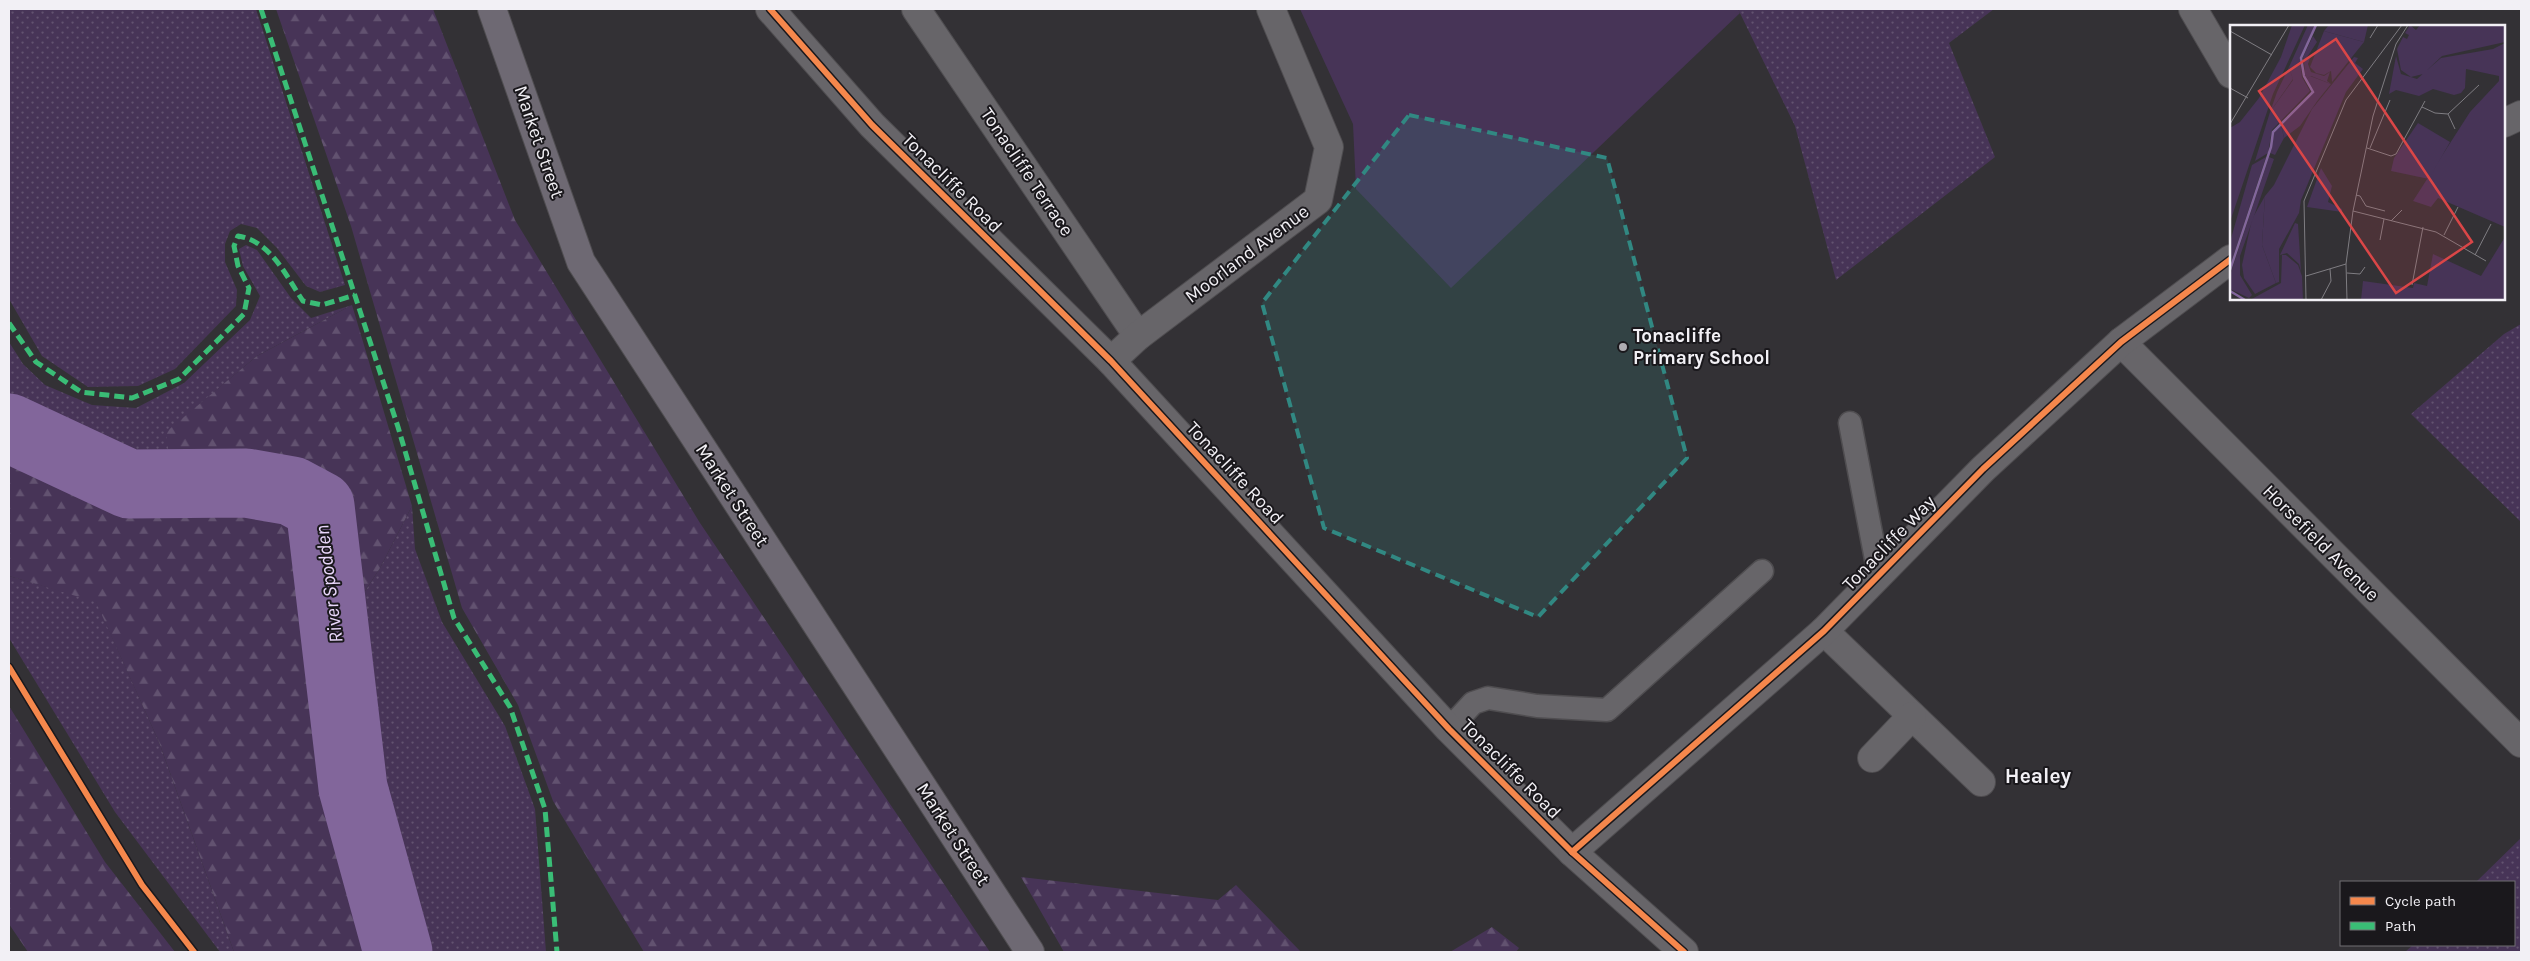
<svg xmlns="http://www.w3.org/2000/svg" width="2530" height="961" viewBox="0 0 2530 961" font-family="Karla,sans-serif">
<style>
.grass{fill:url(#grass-dots)}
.forest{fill:url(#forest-firs)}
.pitch{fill:#473457}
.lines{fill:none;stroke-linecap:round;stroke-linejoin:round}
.river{stroke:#82669b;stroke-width:69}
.service-casing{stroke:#4f4d50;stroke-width:25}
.minor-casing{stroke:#4f4d50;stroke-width:30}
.primary-casing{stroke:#4f4d50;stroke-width:30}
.service{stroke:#676569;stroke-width:22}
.minor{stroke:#676569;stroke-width:28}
.primary{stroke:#6e6973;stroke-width:28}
.quiet{stroke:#3abd76;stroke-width:5;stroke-dasharray:10 5;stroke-linecap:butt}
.cycleway-casing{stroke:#1a181c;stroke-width:9}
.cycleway{stroke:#f5874c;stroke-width:6}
.marked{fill:#318882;fill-opacity:0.2;stroke:#318882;stroke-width:4;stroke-dasharray:10 6;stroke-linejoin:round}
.poi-dot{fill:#afadb2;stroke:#1a181c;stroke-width:2}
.labels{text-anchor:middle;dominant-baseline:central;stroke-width:4;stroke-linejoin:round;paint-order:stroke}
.street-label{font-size:19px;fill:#f2f0f5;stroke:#1a181c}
.poi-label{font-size:19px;font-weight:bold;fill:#f2f0f5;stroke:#1a181c;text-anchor:start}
.water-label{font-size:20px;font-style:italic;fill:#e9d7fa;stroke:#1a181c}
.quarter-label{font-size:21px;font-weight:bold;fill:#f2f0f5;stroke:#1a181c}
.inset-river{fill:none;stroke:#82669b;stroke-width:2.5}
.inset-road{fill:none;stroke:#7f7d82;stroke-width:1}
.view{fill:#da4647;fill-opacity:0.15;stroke:#da4647;stroke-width:2.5}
.inset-edge{fill:none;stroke:#f2f0f5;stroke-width:2.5}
</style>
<defs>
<pattern id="grass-dots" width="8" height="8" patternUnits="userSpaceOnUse" patternTransform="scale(1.25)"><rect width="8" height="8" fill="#473457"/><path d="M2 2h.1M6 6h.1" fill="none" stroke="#625270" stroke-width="1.8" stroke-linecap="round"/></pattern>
<pattern id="forest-firs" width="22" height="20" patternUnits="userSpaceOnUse" patternTransform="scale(1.25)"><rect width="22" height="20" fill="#473457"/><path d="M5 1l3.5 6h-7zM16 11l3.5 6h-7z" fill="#625270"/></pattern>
</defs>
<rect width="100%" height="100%" fill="#333135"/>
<g class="grass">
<path d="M 9,9 L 256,9 L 345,285 L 320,292 L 306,286 L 277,248 L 257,228 L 241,224 L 230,231 L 225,244 L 225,262 L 237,290 L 236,306 L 175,369 L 138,386 L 88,387 L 42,356 L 9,299 Z"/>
<path d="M 1738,9 L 1994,9 L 1949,43 L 1995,157 L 1836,280 L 1795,126 Z"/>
<path d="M 246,245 L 257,250 L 291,298 L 311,318 L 352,305 L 257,356 L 167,432 L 172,476 L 126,477 L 9,407 L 9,342 L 23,364 L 45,385 L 92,405 L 136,408 L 184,383 L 250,320 L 260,296 L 243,266 L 239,249 Z"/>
<path d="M 2521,324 L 2521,522 L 2411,414 L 2504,334 Z"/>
<path d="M 412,506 L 415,549 L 442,622 L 505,726 L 535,809 L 546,952 L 410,952 L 375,805 L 359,667 L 354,608 L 380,568 Z"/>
<path d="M 9,576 L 96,601 L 159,742 L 234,952 L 220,952 L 115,812 L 9,638 Z"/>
<path d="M 2521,838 L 2521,952 L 2405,952 L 2413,945 L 2514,945 L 2514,882 L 2476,882 Z"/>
</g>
<g class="forest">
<path d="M 276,9 L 433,9 L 515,220 L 700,523 L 990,952 L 644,952 L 553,801 L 518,705 L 462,608 L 351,226 Z"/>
<path d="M 352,305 L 412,506 L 380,568 L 354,608 L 328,505 L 295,484 L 246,474 L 172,476 L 166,432 L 257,356 Z"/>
<path d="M 9,447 L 133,511 L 256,499 L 292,516 L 298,585 L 327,781 L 374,952 L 234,952 L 159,742 L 96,602 L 9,576 Z"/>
<path d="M 9,706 L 105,862 L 175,952 L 28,952 L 9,924 Z"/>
<path d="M 1021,877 L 1218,900 L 1236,885 L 1301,952 L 1064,952 Z"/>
<path d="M 1492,927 L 1519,948 L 1516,952 L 1450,952 Z"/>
</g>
<path class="pitch" d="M 1300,9 L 1738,9 L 1740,13 L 1451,288 L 1356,189 L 1353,124 Z"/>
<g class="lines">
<path class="river" d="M 9,428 L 129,484 L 246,483 L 292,491 L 320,506 L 353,788 L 398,952"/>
<g class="service-casing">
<g id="service">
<path d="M 1850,423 L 1879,575"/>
<path d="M 1449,729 L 1473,703 L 1488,698 L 1537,706 L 1607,710 L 1762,571"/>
</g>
</g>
<g class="minor-casing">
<g id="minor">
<path d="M 770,9 L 872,125 L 1111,361 L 1449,729 L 1572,852 L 1684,952"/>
<path d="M 916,9 L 1138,336"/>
<path d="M 2193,9 L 2231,74"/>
<path d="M 2504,123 L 2521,115"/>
<path d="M 2121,342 L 2521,743"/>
<path d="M 1111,361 L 1138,336 L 1318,200 L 1329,147 L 1271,9"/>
<path d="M 1824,631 L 1981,782"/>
<path d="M 1872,758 L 1912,716"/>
<path d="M 1572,852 L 1824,631 L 1983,469 L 2121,342 L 2231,259"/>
</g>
</g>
<g class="primary-casing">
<path id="primary" d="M 492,9 L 581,262 L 1030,952"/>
</g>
<use href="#service" class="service"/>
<use href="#minor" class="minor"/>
<use href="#primary" class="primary"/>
<g class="quiet">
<path d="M 261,9 L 398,427 L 454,618 L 510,707 L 545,809 L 557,952"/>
<path d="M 9,323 L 36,362 L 81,392 L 132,398 L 179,379 L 244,314 L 249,288 L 238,266 L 234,246 L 238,236 C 271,241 286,276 303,301 L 322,305 L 355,295"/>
</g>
<g class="cycleway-casing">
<g id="cycleway">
<path d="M 770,9 L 872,125 L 1111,361 L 1449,729 L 1572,852 L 1684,952"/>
<path d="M 9,667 L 142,885 L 194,952"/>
<path d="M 1572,852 L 1824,631 L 1983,469 L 2121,342 L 2231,259"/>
</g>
</g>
<use href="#cycleway" class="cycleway"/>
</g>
<path class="marked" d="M 1409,115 L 1607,158 L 1687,458 L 1538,617 L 1324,528 L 1262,303 Z"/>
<circle class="poi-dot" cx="1623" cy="347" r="5"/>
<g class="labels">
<g class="street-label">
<text transform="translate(539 142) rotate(71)">Market Street</text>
<text transform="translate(1027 172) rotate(56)">Tonacliffe Terrace</text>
<text transform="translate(952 183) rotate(45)">Tonacliffe Road</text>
<text transform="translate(1247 254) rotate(-37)">Moorland Avenue</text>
<text transform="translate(1235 473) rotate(47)">Tonacliffe Road</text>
<text transform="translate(732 495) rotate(57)">Market Street</text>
<text transform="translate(1889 543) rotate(-46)">Tonacliffe Way</text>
<text transform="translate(2321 543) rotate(45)">Horsefield Avenue</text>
<text transform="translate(1511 769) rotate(45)">Tonacliffe Road</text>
<text transform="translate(953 834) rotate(57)">Market Street</text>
</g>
<g class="poi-label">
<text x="1633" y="336">Tonacliffe<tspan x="1633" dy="22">Primary School</tspan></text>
</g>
<g class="water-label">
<text transform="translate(329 584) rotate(-97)">River Spodden</text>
</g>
<g class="quarter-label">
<text x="2038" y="776">Healey</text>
</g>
</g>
<g transform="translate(2230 25)">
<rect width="275" height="275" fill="#333135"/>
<path d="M 180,0 L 186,5 L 190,0 L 275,0 L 275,17 L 212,31 L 193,49 L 181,52 L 171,45 L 167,24 L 173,12 L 177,14 L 179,10 L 175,8 ZM 94,6 L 134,17 L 102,57 L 101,46 L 94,50 L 86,48 L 80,42 ZM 275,18 L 275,202 L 208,173 L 201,182 L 183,176 L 240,87 L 269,56 L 269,51 L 236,44 L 235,63 L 231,68 L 224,70 L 203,64 L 189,71 L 166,65 L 159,69 L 166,31 L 171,49 L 187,54 L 211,33 L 263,24 ZM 81,30 L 78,39 L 81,47 L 94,51 L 100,47 L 97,56 L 101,59 L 81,51 L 77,54 L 75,50 L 74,37 ZM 59,42 L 63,54 L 40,87 L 47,67 ZM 76,75 L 88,75 L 70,101 L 54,113 L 51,99 ZM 35,171 L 32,220 L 46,258 L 25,269 L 14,253 L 12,240 L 22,194 ZM 275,212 L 275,275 L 131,275 L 133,256 L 183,263 L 184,258 L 197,261 L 203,229 L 251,251 Z" fill="#473457"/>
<path d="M 62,0 L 75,0 L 43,69 L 1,194 L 0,103 L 10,97 L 29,73 L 51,32 ZM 78,0 L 85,0 L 70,33 L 72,52 L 80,66 L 42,105 L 38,128 L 25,136 L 40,87 L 63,55 L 59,42 ZM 99,0 L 138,0 L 134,17 L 94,6 ZM 83,11 L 87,17 L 74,37 L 73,32 ZM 124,32 L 128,33 L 125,38 L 133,44 L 116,67 L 71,175 L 69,188 L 49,224 L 49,257 L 46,258 L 32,220 L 35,171 L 44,160 L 82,84 ZM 80,51 L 101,59 L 88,75 L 76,75 L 83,68 L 77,54 ZM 51,99 L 54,113 L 45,130 L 40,128 L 44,108 ZM 36,132 L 0,241 L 0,217 L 22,140 ZM 39,132 L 44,134 L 10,231 L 10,250 L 22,270 L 19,273 L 0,264 L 0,250 ZM 91,143 L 102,161 L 98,177 L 112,184 L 112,187 L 77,182 ZM 65,198 L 68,199 L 71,247 L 69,239 L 57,228 L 50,230 ZM 52,230 L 56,230 L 68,240 L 72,251 L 73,275 L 20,275 L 51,258 Z" fill="#473457"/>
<path d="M 188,98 L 220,117 L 199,154 L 161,146 L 164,133 Z" fill="#473457"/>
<path class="inset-river" d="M 0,245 L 41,122 L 43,107 L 83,67 L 74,51 L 71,33 L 86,0M 0,266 L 15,275"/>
<path class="inset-road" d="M 0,6 L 42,30M 140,13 L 148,0M 0,63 L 18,73M 192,82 L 205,88 L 218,89 L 249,60M 218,89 L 225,104M 0,99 L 59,0M 137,123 L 161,131 L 166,129 L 195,76M 140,123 L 160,75M 126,170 L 130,171 L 136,181 L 155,186M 123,186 L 206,207 L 256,236M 161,196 L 172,185M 214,210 L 228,182M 150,215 L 154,194M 245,230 L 261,199M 117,248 L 130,249 L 135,242M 76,251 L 116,239M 182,260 L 193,202M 76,275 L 74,176 L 116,75 L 172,0M 91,275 L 101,256 L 100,244M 117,275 L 116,239 L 123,186 L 143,91 L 166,19 L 178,0"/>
<path class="view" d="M 106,14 L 242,217 L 166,268 L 29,66 Z"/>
<rect width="275" height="275" class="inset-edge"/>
</g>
<rect width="2530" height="961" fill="none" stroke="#f2f0f5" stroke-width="20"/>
<rect x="2340" y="881" width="175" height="65" fill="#1a181c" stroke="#706e73"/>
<rect x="2350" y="897" width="25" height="8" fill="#f5874c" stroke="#706e73"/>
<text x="2385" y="906" font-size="15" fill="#f2f0f5">Cycle path</text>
<rect x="2350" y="922" width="25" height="8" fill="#3abd76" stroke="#706e73"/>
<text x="2385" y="931" font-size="15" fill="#f2f0f5">Path</text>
</svg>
